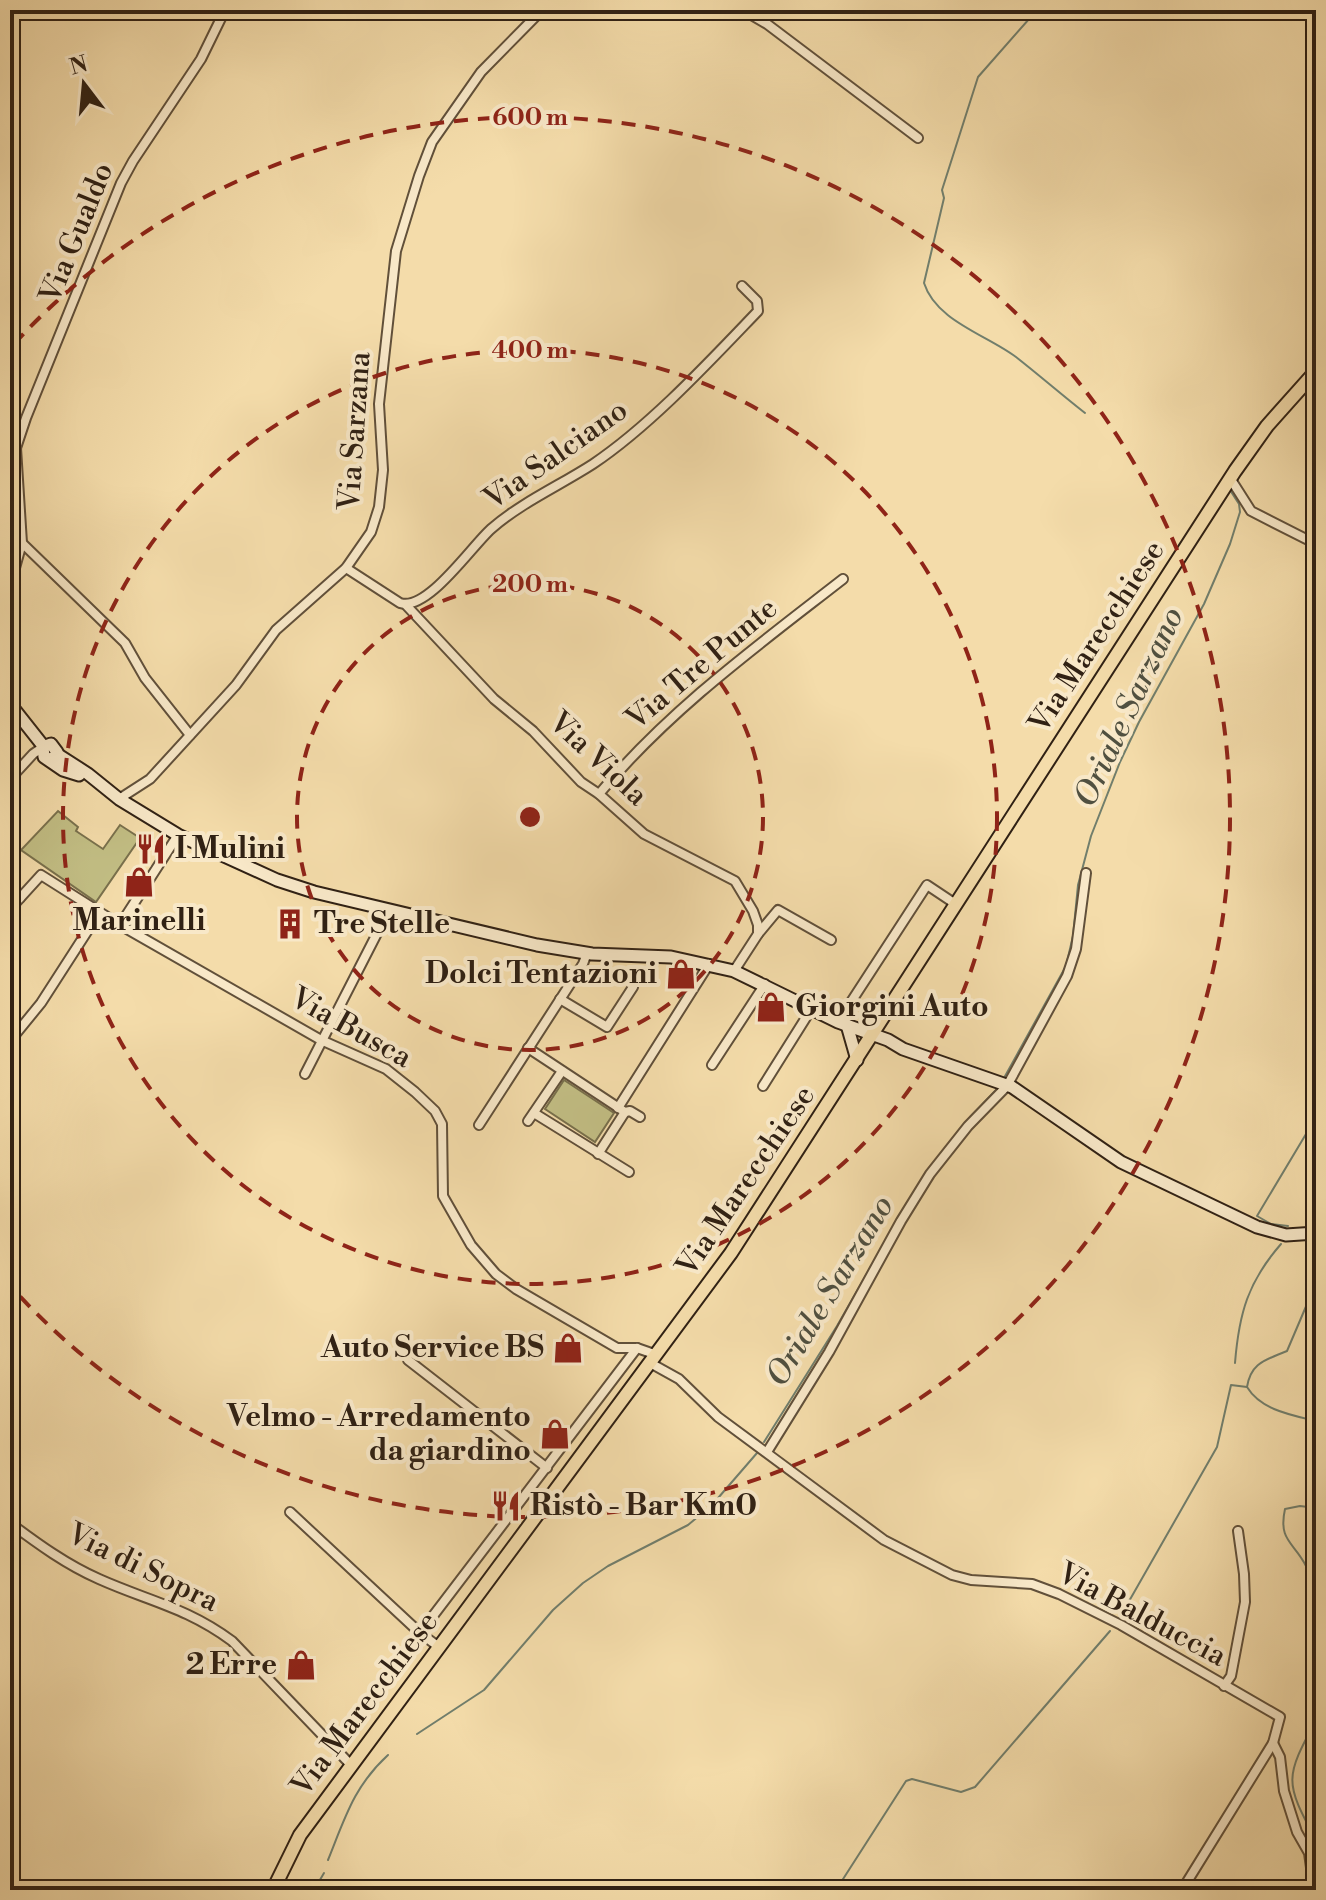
<svg xmlns="http://www.w3.org/2000/svg" width="1326" height="1900" viewBox="0 0 1326 1900" font-family="'Libre Bodoni',serif">
<style>
.green{fill:#c2be84;stroke:#79704c;stroke-width:2}
.lines{fill:none;stroke-linecap:round;stroke-linejoin:round}
.stream{stroke:#717e6c;stroke-width:2}
.street-casing{stroke:#61503a;stroke-width:12}
.secondary-casing{stroke:#302114;stroke-width:15}
.primary-casing{stroke:#302114;stroke-width:16}
.street{stroke:#f8e8c8;stroke-width:8}
.secondary{stroke:#f8e8c8;stroke-width:11}
.primary{stroke:#f4dcaa;stroke-width:12}
.ring{fill:none;stroke:#8f2418;stroke-width:4;stroke-dasharray:14 10}
.labels{text-anchor:middle;dominant-baseline:central;stroke-width:8;stroke-linejoin:round;paint-order:stroke}
.street-label{font-size:30px;fill:#302114;stroke:#f8e8c8}
.poi-label{font-size:30px;font-weight:bold;fill:#302114;stroke:#f8e8c8;text-anchor:start}
.water-label{font-size:32px;font-style:italic;fill:#505040;stroke:#f8e8c8}
.centre{fill:#8f2418;stroke:#f8e8c8;stroke-width:4}
.ring-label{font-size:24px;text-anchor:middle;font-weight:bold;fill:#8f2418;stroke:#f8e8c8;stroke-width:8;stroke-linejoin:round;paint-order:stroke}
</style>
<rect width="100%" height="100%" fill="#f4dcaa"/>
<filter id="stains"><feTurbulence type="fractalNoise" baseFrequency=".0025" numOctaves="4"/><feColorMatrix values="0 0 0 0 .2 0 0 0 0 .09 0 0 0 0 .02 0 0 0 .5 -.17"/></filter>
<radialGradient id="worn" r=".72"><stop offset=".6" stop-color="#630" stop-opacity="0"/><stop offset="1" stop-color="#630" stop-opacity=".3"/></radialGradient>
<g class="green">
<path d="M 58,811 L 78,827 L 76,831 L 103,849 L 120,825 L 140,838 L 96,902 L 21,850 Z"/>
<path d="M 564,1080 L 614,1113 L 595,1142 L 545,1109 Z"/>
</g>
<g class="lines">
<g class="stream">
<path d="M 1037,10 L 978,77 L 942,190 L 944,198 L 924,283 C 936,321 987,335 1016,357 C 1039,375 1062,395 1085,413"/>
<path d="M 1004,1078 L 1066,966 L 1073,936 L 1078,885 L 1091,836 L 1120,762 L 1139,722 L 1204,604 L 1230,544 L 1240,512 L 1239,504 L 1230,490"/>
<path d="M 942,1152 L 971,1116 L 997,1089"/>
<path d="M 1288,1226 L 1271,1224 L 1257,1216 L 1309,1129 L 1316,1127"/>
<path d="M 1316,1283 L 1287,1351 C 1266,1360 1251,1362 1247,1387 C 1261,1410 1291,1415 1316,1421"/>
<path d="M 1235,1363 C 1239,1313 1248,1282 1281,1244"/>
<path d="M 764,1442 L 837,1326 L 909,1200"/>
<path d="M 1316,1508 L 1300,1506 L 1285,1509 C 1278,1541 1294,1542 1306,1566 C 1312,1580 1315,1603 1316,1618"/>
<path d="M 1120,1617 L 1217,1447 L 1231,1385 L 1247,1387"/>
<path d="M 1316,1720 C 1285,1778 1284,1781 1316,1840"/>
<path d="M 417,1734 L 484,1690 L 553,1610 L 583,1583 L 608,1566 L 688,1525 L 712,1505 L 757,1453"/>
<path d="M 328,1860 C 345,1818 354,1786 388,1755"/>
<path d="M 314,1890 L 324,1873"/>
<path d="M 836,1890 L 906,1781 L 912,1779 L 961,1792 L 975,1787 L 1110,1631"/>
</g>
<g class="street-casing">
<g id="street">
<path d="M 743,10 L 767,24 L 918,138"/>
<path d="M 1230,478 L 1251,511 L 1316,544"/>
<path d="M 22,543 L 125,643 L 145,678 L 190,735"/>
<path d="M 346,568 L 400,603 C 427,612 471,547 491,529 C 522,502 559,486 593,464 C 651,425 710,361 758,311 L 757,301 L 742,286"/>
<path d="M 10,586 L 22,543 L 16,448 L 26,418 L 121,183 L 133,161 L 201,59 L 225,10"/>
<path d="M 406,605 L 494,699 L 533,731 L 581,782 L 599,794 L 644,834 L 735,881 L 753,911 L 758,925 L 758,934 L 734,971"/>
<path d="M 10,779 L 33,754 L 43,747"/>
<path d="M 599,794 C 669,710 757,646 843,579"/>
<path d="M 119,799 L 150,779 L 236,685 L 276,630 L 346,568 L 371,532 L 379,507 L 383,470 L 379,404 L 396,251 L 419,176 L 432,142 L 481,72 L 542,10"/>
<path d="M 10,889 L 20,898"/>
<path d="M 10,909 L 41,875 L 120,925 L 321,1040 L 386,1069 L 415,1092 L 435,1111 L 442,1124 L 443,1196 L 471,1245 L 496,1274 L 516,1289 L 617,1348 L 637,1348 L 657,1355"/>
<path d="M 120,925 L 178,835"/>
<path d="M 758,934 L 778,910 L 831,940"/>
<path d="M 560,999 L 607,1027 L 633,987"/>
<path d="M 838,1022 L 927,885 L 957,905"/>
<path d="M 10,1041 L 41,1003 L 99,913"/>
<path d="M 528,1048 L 625,1112 L 630,1111 L 640,1117"/>
<path d="M 712,1065 L 765,984"/>
<path d="M 305,1074 L 389,910"/>
<path d="M 763,1086 L 812,1008"/>
<path d="M 618,1108 L 709,964"/>
<path d="M 534,1113 L 629,1172"/>
<path d="M 528,1121 L 562,1071"/>
<path d="M 479,1125 L 583,964 L 587,953"/>
<path d="M 598,1154 L 625,1112"/>
<path d="M 408,1360 L 547,1468"/>
<path d="M 652,1364 L 679,1379 L 718,1417 L 884,1540 L 952,1575 L 971,1580 L 1032,1584 L 1059,1594 L 1121,1625 L 1280,1717 L 1273,1743 L 1182,1890"/>
<path d="M 767,1452 L 829,1352 L 901,1221 L 930,1174 L 968,1126 L 1007,1086 L 1067,976 L 1076,949 L 1086,873"/>
<path d="M 290,1512 L 420,1633 L 439,1647"/>
<path d="M 10,1523 C 38,1544 67,1565 99,1579 C 148,1601 186,1607 232,1641 L 351,1765"/>
<path d="M 420,1633 L 637,1348"/>
<path d="M 1224,1686 L 1231,1676 L 1245,1602 L 1244,1574 L 1238,1531"/>
<path d="M 1273,1743 L 1280,1757 L 1284,1791 L 1297,1832 L 1309,1853 L 1314,1890"/>
</g>
</g>
<g class="secondary-casing">
<g id="secondary">
<path d="M 10,704 L 44,747"/>
<path d="M 57,754 L 88,774 L 119,799 L 178,835 L 277,880 L 314,892 L 537,945 L 592,954 L 671,957 L 734,971 L 838,1022 L 888,1040 L 903,1049 L 1012,1087 L 1121,1162 L 1257,1227 L 1286,1235 L 1316,1233"/>
<path d="M 48,759 L 54,758 L 57,752 L 51,744 L 43,747 L 44,757 L 63,770 L 79,775"/>
<path d="M 847,1025 L 857,1060"/>
</g>
</g>
<g class="primary-casing">
<path id="primary" d="M 273,1890 L 300,1835 L 731,1253 L 1235,471 L 1267,426 L 1316,371"/>
</g>
<use href="#street" class="street"/>
<use href="#secondary" class="secondary"/>
<use href="#primary" class="primary"/>
</g>
<g class="ring">
<circle cx="530" cy="817" r="233"/>
<circle cx="530" cy="817" r="467"/>
<path d="M14 344A700 700 0 1 1 14 1290"/>
</g>
<defs>
<g id="restaurant-bare" transform="scale(2.4)"><path d="M-5-6h1v4h1v-4h1v4h1v-4h1v5L-1.5 .5V6h-2V.5L-5-1ZM5-6V6H3V1.5H1.5Q1.5-4 5-6Z" fill="#8f2418" stroke="#f8e8c8" stroke-width="2.5" paint-order="stroke"/></g>
<g id="shop-bare" transform="scale(2.4)"><path d="M-5-2.5h2.3a2.7 3.5 0 0 1 5.4 0H5L5.5 6h-11ZM-1.5-2.5h3a1.5 2.3 0 0 0-3 0Z" fill="#8f2418" stroke="#f8e8c8" stroke-width="2.5" paint-order="stroke"/></g>
<g id="building-bare" transform="scale(2.4)"><path d="M-4-6H4V6H1V3H-1V6H-4ZM-2.5-4.3h1.7v1.8h-1.7ZM.8-4.3h1.7v1.8H.8ZM-2.5-1h1.7V.8h-1.7ZM.8-1h1.7V.8H.8Z" fill="#8f2418" stroke="#f8e8c8" stroke-width="2.5" paint-order="stroke"/></g>
</defs>
<g fill-rule="evenodd">
<use href="#restaurant-bare" x="151" y="849"/>
<use href="#shop-bare" x="139" y="882"/>
<use href="#building-bare" x="290" y="924"/>
<use href="#shop-bare" x="681" y="974"/>
<use href="#shop-bare" x="771" y="1007"/>
<use href="#shop-bare" x="568" y="1348"/>
<use href="#shop-bare" x="555" y="1434"/>
<use href="#restaurant-bare" x="506" y="1506"/>
<use href="#shop-bare" x="301" y="1665"/>
</g>
<g class="labels">
<g class="street-label">
<text transform="translate(77 233) rotate(-68)">Via Gualdo</text>
<text transform="translate(355 431) rotate(-86)">Via Sarzana</text>
<text transform="translate(556 455) rotate(-35)">Via Salciano</text>
<text transform="translate(1097 637) rotate(-57)">Via Marecchiese</text>
<text transform="translate(702 664) rotate(-40)">Via Tre Punte</text>
<text transform="translate(598 759) rotate(43)">Via Viola</text>
<text transform="translate(351 1028) rotate(29)">Via Busca</text>
<text transform="translate(746 1181) rotate(-56)">Via Marecchiese</text>
<text transform="translate(143 1568) rotate(26)">Via di Sopra</text>
<text transform="translate(1142 1615) rotate(28)">Via Balduccia</text>
<text transform="translate(365 1704) rotate(-53)">Via Marecchiese</text>
</g>
<g class="poi-label">
<text x="175" y="849">I Mulini</text>
<text x="139" y="921" text-anchor="middle">Marinelli</text>
<text x="314" y="924">Tre Stelle</text>
<text x="657" y="974" text-anchor="end">Dolci Tentazioni</text>
<text x="795" y="1007">Giorgini Auto</text>
<text x="544" y="1348" text-anchor="end">Auto Service BS</text>
<text x="531" y="1417" text-anchor="end">Velmo - Arredamento<tspan x="531" dy="34">da giardino</tspan></text>
<text x="530" y="1506">Ristò - Bar Km0</text>
<text x="277" y="1665" text-anchor="end">2 Erre</text>
</g>
<g class="water-label">
<text transform="translate(1129 707) rotate(-65)">Oriale Sarzano</text>
<text transform="translate(830 1291) rotate(-59)">Oriale Sarzano</text>
</g>
</g>
<circle cx="530" cy="817" r="12" class="centre"/>
<g class="ring-label">
<text x="530" y="125">600 m</text>
<text x="530" y="358">400 m</text>
<text x="530" y="592">200 m</text>
</g>
<rect width="1326" height="1900" fill="none" stroke="#f4dcaa" stroke-width="40"/>
<rect x="12" y="12" width="1302" height="1876" fill="none" stroke="#302114" stroke-width="4"/>
<rect x="20" y="20" width="1286" height="1860" fill="none" stroke="#302114" stroke-width="2"/>
<g transform="translate(84 84) rotate(344)" stroke="#f8e8c8" stroke-width="6" paint-order="stroke">
<path d="M0-6L14 30L0 20L-14 30Z" fill="#302114"/>
<text y="-12" font-size="22" font-weight="bold" text-anchor="middle" fill="#302114">N</text>
</g>
<rect width="100%" height="100%" filter="url(#stains)"/>
<rect width="100%" height="100%" fill="url(#worn)"/>
</svg>
